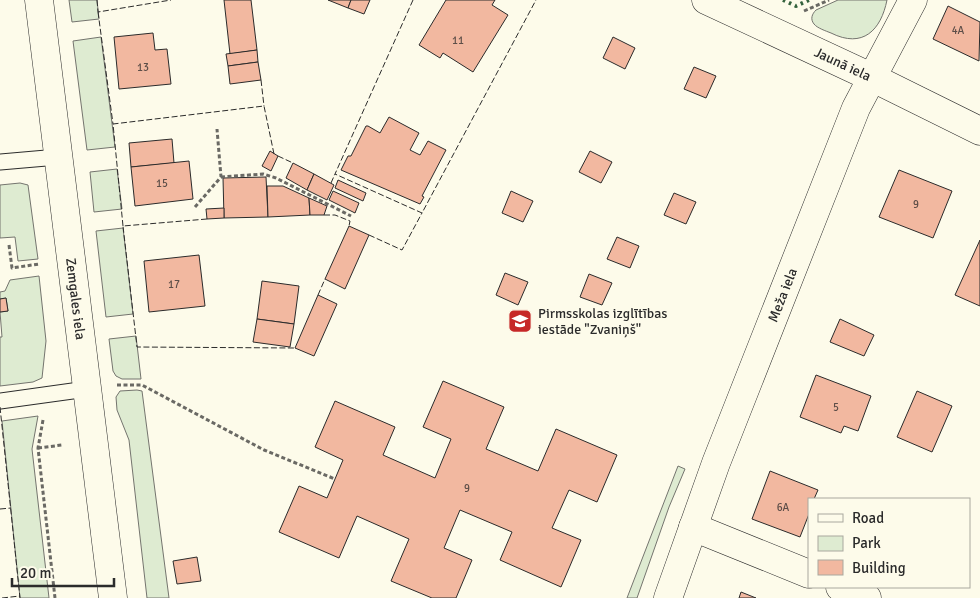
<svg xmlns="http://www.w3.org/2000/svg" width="980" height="598" viewBox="0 0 980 598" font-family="Signika,sans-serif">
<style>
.green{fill:#deebd1;stroke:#74746e}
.building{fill:#f2b8a0;stroke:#2b2b2b}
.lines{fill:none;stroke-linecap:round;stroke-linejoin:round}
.service-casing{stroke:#2b2b2b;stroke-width:17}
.minor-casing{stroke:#2b2b2b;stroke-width:29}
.tertiary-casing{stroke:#2b2b2b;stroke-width:29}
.path{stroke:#6a6964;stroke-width:3;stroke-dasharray:4 2.5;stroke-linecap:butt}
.service{stroke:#fdfbea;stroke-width:15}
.minor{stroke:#fdfbea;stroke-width:28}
.tertiary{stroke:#fdfbea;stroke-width:28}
.hedge{stroke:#34623c;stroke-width:4;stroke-dasharray:2.5 4;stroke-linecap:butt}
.fence{stroke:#2b2b2b;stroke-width:1;stroke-dasharray:6 2.5;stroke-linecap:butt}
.labels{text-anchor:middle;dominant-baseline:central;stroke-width:4;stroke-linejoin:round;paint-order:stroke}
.number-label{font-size:11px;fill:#5d4e48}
.street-label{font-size:14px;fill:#2b2b2b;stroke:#fdfbea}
.poi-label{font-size:14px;fill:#2b2b2b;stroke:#fdfbea;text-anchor:start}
</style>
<rect width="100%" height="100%" fill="#fdfbea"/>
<g class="green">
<path d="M 69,0 L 97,0 L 99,19 L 72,22 Z"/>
<path d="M 838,0 L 887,0 C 881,30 863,49 831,33 C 826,31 817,28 814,24 C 810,19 812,14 816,10 Z"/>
<path d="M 101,37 L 115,147 L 87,150 L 73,41 Z"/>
<path d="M 117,169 L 122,209 L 94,212 L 90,172 Z"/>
<path d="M 20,183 L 28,185 L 38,259 L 18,261 L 15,237 L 0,238 L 0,185 Z"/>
<path d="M 123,228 L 133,314 L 106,317 L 96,231 Z"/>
<path d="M 39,276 L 46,341 L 42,378 L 33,382 L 0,386 L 0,337 L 2,337 L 0,312 L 8,311 L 6,298 L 0,299 L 0,292 L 5,291 L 10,280 Z"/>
<path d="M 136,336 L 141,379 L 122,379 L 116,376 L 113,371 L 109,339 Z"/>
<path d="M 137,390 L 142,391 L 169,598 L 147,598 L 129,440 L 117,410 L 116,397 L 120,391 Z"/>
<path d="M 38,416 L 32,449 L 49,598 L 20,598 L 2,421 Z"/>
<path d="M 678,466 L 685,469 L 669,507 L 637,598 L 627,598 Z"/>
</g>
<g class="building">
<path d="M 224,0 L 251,0 L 257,50 L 230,54 Z"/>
<path d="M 328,0 L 351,0 L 348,8 Z"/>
<path d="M 351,0 L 370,0 L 364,14 L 348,8 Z"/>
<path d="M 446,0 L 495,0 L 492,5 L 508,15 L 473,72 L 443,53 L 440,58 L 419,45 Z"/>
<path d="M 948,6 L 980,22 L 979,61 L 933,39 Z"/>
<path d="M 153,33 L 155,50 L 167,49 L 171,84 L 119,89 L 114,37 Z"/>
<path d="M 613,37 L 635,48 L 625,69 L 603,58 Z"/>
<path d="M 257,50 L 258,62 L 228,66 L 226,54 Z"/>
<path d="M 258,62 L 261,80 L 230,84 L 228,66 Z"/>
<path d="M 694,67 L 716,76 L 706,98 L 684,89 Z"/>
<path d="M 389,117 L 419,133 L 410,150 L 420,155 L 428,141 L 446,150 L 422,196 L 424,197 L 420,204 L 341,170 L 348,156 L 351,156 L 366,126 L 368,126 L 380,133 Z"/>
<path d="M 172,139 L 174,163 L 131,167 L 129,143 Z"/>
<path d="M 270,151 L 278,156 L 271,171 L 262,166 Z"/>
<path d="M 590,151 L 612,162 L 601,183 L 579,172 Z"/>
<path d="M 189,161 L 193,199 L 135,206 L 131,167 Z"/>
<path d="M 293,163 L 314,174 L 307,190 L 286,178 Z"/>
<path d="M 899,170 L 952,191 L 933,238 L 879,217 Z"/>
<path d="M 314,174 L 334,185 L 327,200 L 307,190 Z"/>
<path d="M 266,177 L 268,217 L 224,218 L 223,178 Z"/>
<path d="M 338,180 L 366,193 L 363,201 L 335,188 Z"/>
<path d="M 267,186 L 283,186 L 309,198 L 310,215 L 268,217 Z"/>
<path d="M 333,191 L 359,203 L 355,213 L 329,200 Z"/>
<path d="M 511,191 L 533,201 L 523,222 L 502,213 Z"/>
<path d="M 674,193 L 696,202 L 686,224 L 664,215 Z"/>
<path d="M 309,198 L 327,206 L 324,215 L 310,215 Z"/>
<path d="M 224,208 L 224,218 L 207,219 L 206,209 Z"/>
<path d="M 349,226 L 369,235 L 345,289 L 325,279 Z"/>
<path d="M 617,237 L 639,246 L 630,268 L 607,259 Z"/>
<path d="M 980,240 L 980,306 L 955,295 Z"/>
<path d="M 199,255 L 205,306 L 149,312 L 144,261 Z"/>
<path d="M 505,273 L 528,282 L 518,305 L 496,295 Z"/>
<path d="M 589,274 L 612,283 L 602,305 L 580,297 Z"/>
<path d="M 262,281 L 299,286 L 294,324 L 257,319 Z"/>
<path d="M 318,295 L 337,304 L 314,356 L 295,348 Z"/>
<path d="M 6,298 L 8,311 L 0,312 L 0,299 Z"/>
<path d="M 257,319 L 294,324 L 290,347 L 253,342 Z"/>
<path d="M 840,319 L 874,335 L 864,356 L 830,342 Z"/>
<path d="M 816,375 L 871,396 L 858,431 L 844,426 L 841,433 L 800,417 Z"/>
<path d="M 443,381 L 504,407 L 486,449 L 538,471 L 556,429 L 617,455 L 597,502 L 569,490 L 552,528 L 581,540 L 561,587 L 500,560 L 512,532 L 460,510 L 444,548 L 472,560 L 456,598 L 432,598 L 391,581 L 409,539 L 357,516 L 339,558 L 279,532 L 299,486 L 327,498 L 343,460 L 315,447 L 335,401 L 395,427 L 383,455 L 435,478 L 451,439 L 423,427 Z"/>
<path d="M 917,391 L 952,406 L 932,452 L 897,437 Z"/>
<path d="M 770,471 L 818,490 L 814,499 L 809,499 L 809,514 L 800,537 L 752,519 Z"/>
<path d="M 197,557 L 201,581 L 177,584 L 173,561 Z"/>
<path d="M 741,592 L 756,598 L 739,598 Z"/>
</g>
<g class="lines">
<g class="service-casing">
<g id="service">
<path d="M 0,162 L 58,157"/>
<path d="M 0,401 L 87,389"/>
</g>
</g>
<g class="minor-casing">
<g id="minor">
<path id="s1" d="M 706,0 L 873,78 L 980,131"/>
<path d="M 693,527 L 809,574"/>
<path d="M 840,587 L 867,598"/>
<path id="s2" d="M 668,598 L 716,463 L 856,108 L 913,0"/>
</g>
</g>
<g class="tertiary-casing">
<g id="tertiary">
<path id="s3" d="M 39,0 L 113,598"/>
</g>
</g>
<g class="path">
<path d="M 804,11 L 829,0"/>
<path d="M 221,177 L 263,174 L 276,178 L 351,216"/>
<path d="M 195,207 L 221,177 L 217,129"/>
<path d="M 9,245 L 12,268 L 39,264"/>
<path d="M 117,385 L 142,385 L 264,450 L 335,479"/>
<path d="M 43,420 L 38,448 L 55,598"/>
<path d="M 38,448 L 62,445"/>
</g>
<use href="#service" class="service"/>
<use href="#minor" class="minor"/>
<use href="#tertiary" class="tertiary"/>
<path class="hedge" d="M 783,0 L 796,6 L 809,0"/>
<g class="fence">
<path d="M 97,0 L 98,12 L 171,0"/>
<path d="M 413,0 L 335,174 L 422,213 L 536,0"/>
<path d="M 98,12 L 113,124"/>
<path d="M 261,80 L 264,106"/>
<path d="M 278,156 L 293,163"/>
<path d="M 331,183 L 335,174"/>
<path d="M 324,215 L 335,215 L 350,221 L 349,226"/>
<path d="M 207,219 L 123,226 L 137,347 L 295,348"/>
<path d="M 123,226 L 113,124 L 264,106 L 274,154"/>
<path d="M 369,235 L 402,250 L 422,213"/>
<path d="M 318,295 L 325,279"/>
<path d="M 0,407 L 20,598"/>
<path d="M 0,509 L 11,508"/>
<path d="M 2,598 L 20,596"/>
</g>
</g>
<defs>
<g id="school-square" transform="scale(1.25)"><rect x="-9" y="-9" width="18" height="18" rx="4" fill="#c62828" stroke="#fdfbea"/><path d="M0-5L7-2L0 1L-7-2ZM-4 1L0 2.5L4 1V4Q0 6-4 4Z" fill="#fff"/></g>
</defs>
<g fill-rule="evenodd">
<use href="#school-square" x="520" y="321"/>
</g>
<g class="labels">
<g class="number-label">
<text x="958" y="30">4A</text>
<text x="458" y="40">11</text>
<text x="143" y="67">13</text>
<text x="162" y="183">15</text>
<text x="916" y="204">9</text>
<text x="174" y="284">17</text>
<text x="836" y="407">5</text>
<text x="467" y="488">9</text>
<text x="783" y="507">6A</text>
</g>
<g class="street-label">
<text stroke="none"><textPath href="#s1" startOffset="151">Jaunā iela</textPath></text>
<text stroke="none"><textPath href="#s2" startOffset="324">Meža iela</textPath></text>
<text stroke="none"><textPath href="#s3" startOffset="301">Zemgales iela</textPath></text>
</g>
<g class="poi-label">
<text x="538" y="313">Pirmsskolas izglītības<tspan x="538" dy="16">iestāde "Zvaniņš"</tspan></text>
</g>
</g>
<rect x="808" y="498" width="162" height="90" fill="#fdfbea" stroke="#a9a89e"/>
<rect x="818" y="514" width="25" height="8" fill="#fdfbea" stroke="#a9a89e"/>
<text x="852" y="523" font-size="15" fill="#2b2b2b">Road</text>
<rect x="818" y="536" width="25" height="15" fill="#deebd1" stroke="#a9a89e"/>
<text x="852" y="548" font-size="15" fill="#2b2b2b">Park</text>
<rect x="818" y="560" width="25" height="15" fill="#f2b8a0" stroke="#a9a89e"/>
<text x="852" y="573" font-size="15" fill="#2b2b2b">Building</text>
<path d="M12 578v8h102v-8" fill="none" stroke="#2b2b2b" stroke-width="2.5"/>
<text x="20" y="578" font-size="15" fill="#2b2b2b" stroke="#fdfbea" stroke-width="4" paint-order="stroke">20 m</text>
</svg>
